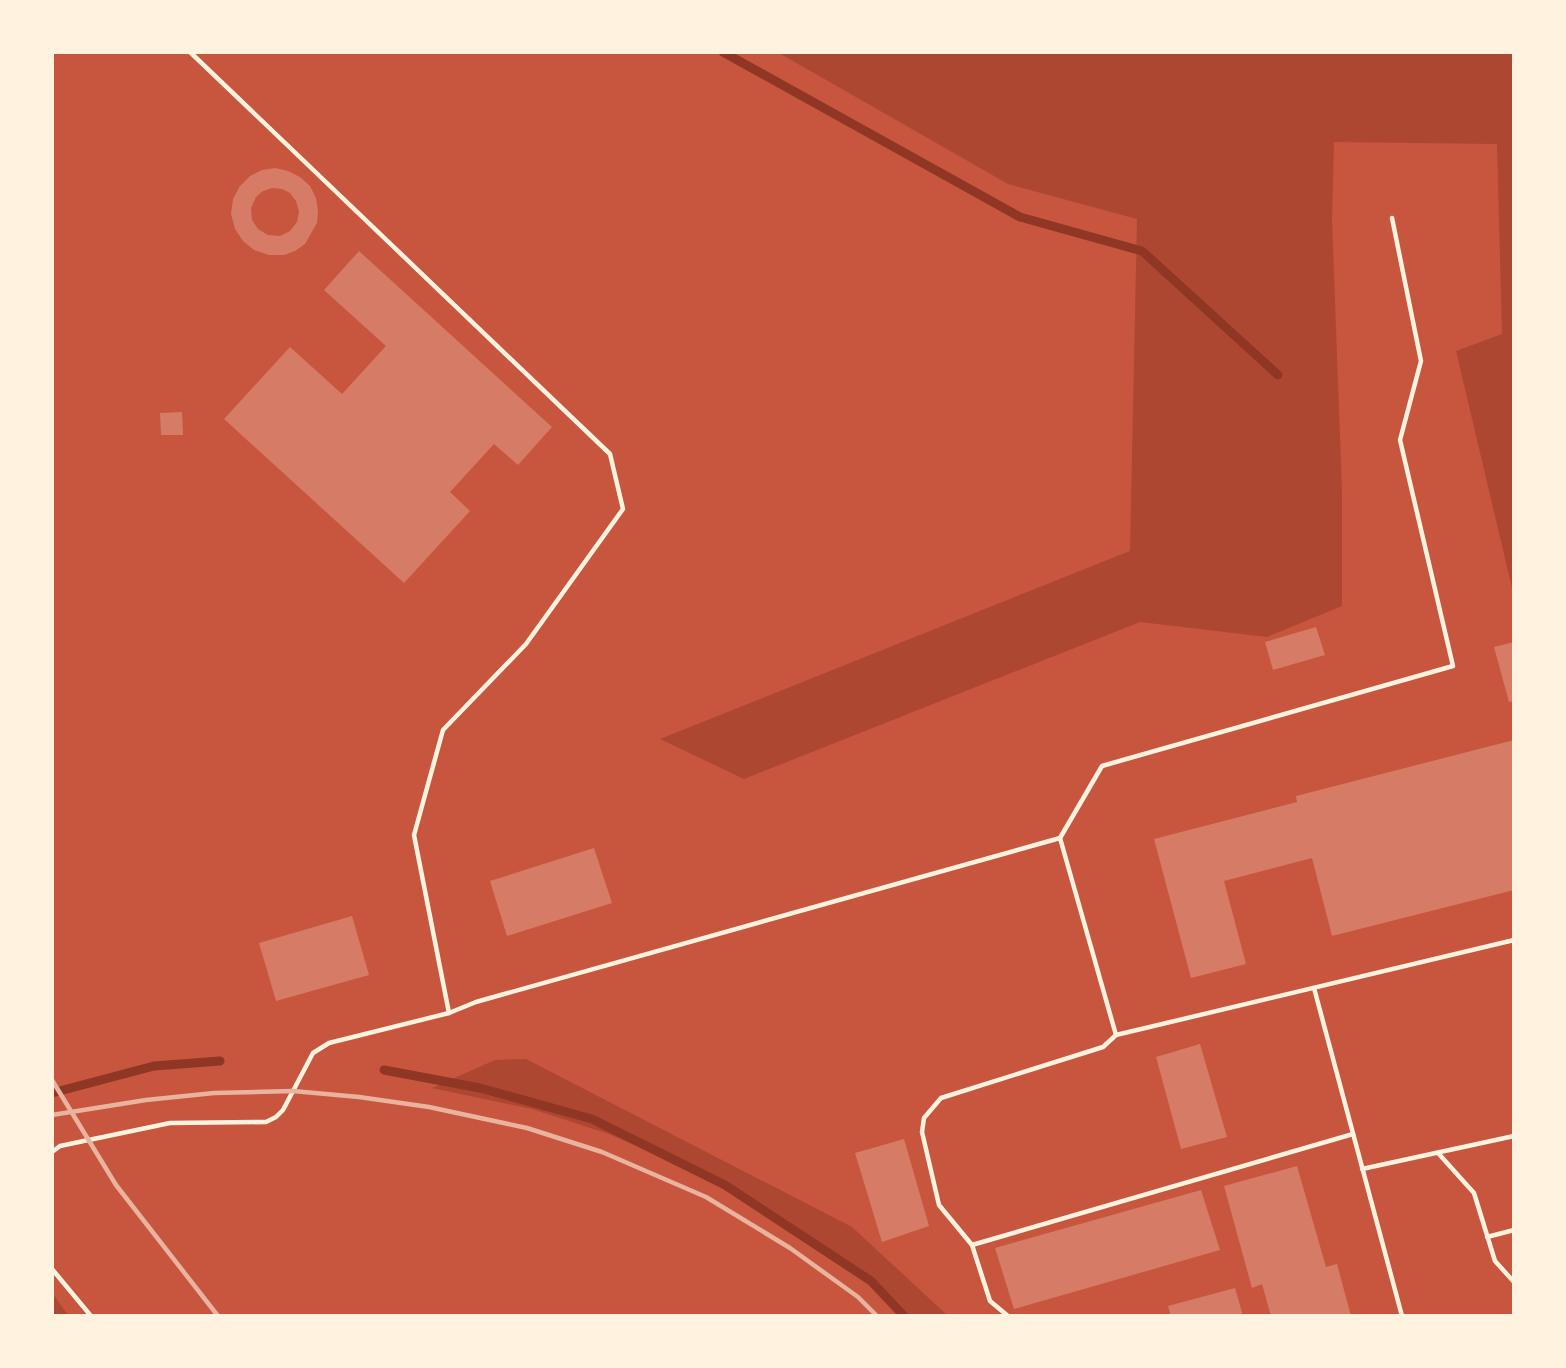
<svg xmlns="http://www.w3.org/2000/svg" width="1566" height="1368" viewBox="0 0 1566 1368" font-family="Poppins,sans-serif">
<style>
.green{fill:#ae4732}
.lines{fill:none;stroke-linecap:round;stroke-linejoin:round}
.stream{stroke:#8f3625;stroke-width:9}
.building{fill:#d67c66;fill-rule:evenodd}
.service{stroke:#fff3e0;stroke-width:4.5}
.rail{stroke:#e9b49f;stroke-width:4.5}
</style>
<rect width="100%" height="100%" fill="#c8553d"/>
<g class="green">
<path d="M 779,53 L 1513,53 L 1513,592 L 1456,351 L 1502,334 L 1497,144 L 1334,142 L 1332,220 L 1342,490 L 1342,606 L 1267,637 L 1140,622 L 744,779 L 660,739 L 1130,551 L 1137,219 L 1008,184 Z"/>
<path d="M 526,1059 L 852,1227 L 947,1315 L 904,1315 L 869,1282 L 800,1232 L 715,1180 L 609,1134 L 532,1109 L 432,1088 L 495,1060 Z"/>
<path d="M 52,1294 L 53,1294 L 68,1315 L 53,1315 Z"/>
</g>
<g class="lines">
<g class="stream">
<path d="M 723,52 L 1020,217 L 1142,251 L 1278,375"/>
<path d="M 384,1070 L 480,1088 L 592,1119 L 725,1185 L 871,1281 L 904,1316"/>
<path d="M 52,1093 L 154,1066 L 220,1061"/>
</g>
</g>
<g class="building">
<path d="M 275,168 L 288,171 L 300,177 L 310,186 L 316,198 L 318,211 L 317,223 L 305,244 L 295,251 L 284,255 L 269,255 L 254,250 L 243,241 L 235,229 L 231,214 L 233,199 L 240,186 L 250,176 L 262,170 ZM 272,188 L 282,189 L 290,193 L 296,201 L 299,211 L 297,222 L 290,231 L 280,236 L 268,235 L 258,229 L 252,220 L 251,208 L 256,197 L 263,191 Z"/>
<path d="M 359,251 L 552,427 L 518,465 L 494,444 L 450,492 L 470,511 L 404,583 L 224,419 L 290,347 L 342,394 L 386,346 L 324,290 Z"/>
<path d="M 182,412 L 183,435 L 161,435 L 160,413 Z"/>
<path d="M 1316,627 L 1325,655 L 1273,670 L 1265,642 Z"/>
<path d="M 1514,642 L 1514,701 L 1509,702 L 1494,647 Z"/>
<path d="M 1514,740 L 1514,890 L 1332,936 L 1312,858 L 1224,881 L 1246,964 L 1191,978 L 1154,839 L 1297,802 L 1296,796 Z"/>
<path d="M 594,848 L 612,903 L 507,936 L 490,881 Z"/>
<path d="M 352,916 L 369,975 L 276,1001 L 259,943 Z"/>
<path d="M 1200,1044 L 1227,1137 L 1181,1149 L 1156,1057 Z"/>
<path d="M 904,1139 L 929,1226 L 882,1242 L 855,1153 Z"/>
<path d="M 1297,1166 L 1326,1267 L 1337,1264 L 1351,1316 L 1271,1316 L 1262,1284 L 1252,1288 L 1224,1186 Z"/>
<path d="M 1201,1190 L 1220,1250 L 1014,1309 L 995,1248 Z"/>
<path d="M 1235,1288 L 1243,1316 L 1171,1316 L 1168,1306 Z"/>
</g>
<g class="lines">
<g class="service">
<path d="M 190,52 L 610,454 L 623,509 L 526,644 L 443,730 L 414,835 L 449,1013"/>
<path d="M 1060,838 L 1116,1035 L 1514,940"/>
<path d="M 1314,988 L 1402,1316"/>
<path d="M 52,1152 L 60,1146 L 170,1123 L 266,1122 L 276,1117 L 283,1110 L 313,1053 L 329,1043 L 449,1013 L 476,1002 L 1060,838 L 1102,766 L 1453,666 L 1400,440 L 1421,361 L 1392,218"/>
<path d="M 1438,1153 L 1474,1193 L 1495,1261 L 1514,1282"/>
<path d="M 1362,1169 L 1514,1136"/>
<path d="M 1487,1237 L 1514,1230"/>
<path d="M 972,1245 L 939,1205 L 922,1132 L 924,1118 L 941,1098 L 1103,1047 L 1116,1035"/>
<path d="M 52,1269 L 91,1316"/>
<path d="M 1008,1316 L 990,1301 L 972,1245 L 1353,1134"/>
</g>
<g class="rail">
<path d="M 52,1080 L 116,1185 L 218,1316"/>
<path d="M 52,1115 L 146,1100 L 214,1093 L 293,1091 L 359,1097 L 429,1107 L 527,1128 L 602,1152 L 706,1197 L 790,1248 L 858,1297 L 877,1316"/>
</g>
</g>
<rect width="1566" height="1368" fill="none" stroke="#fff3e0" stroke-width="108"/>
</svg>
